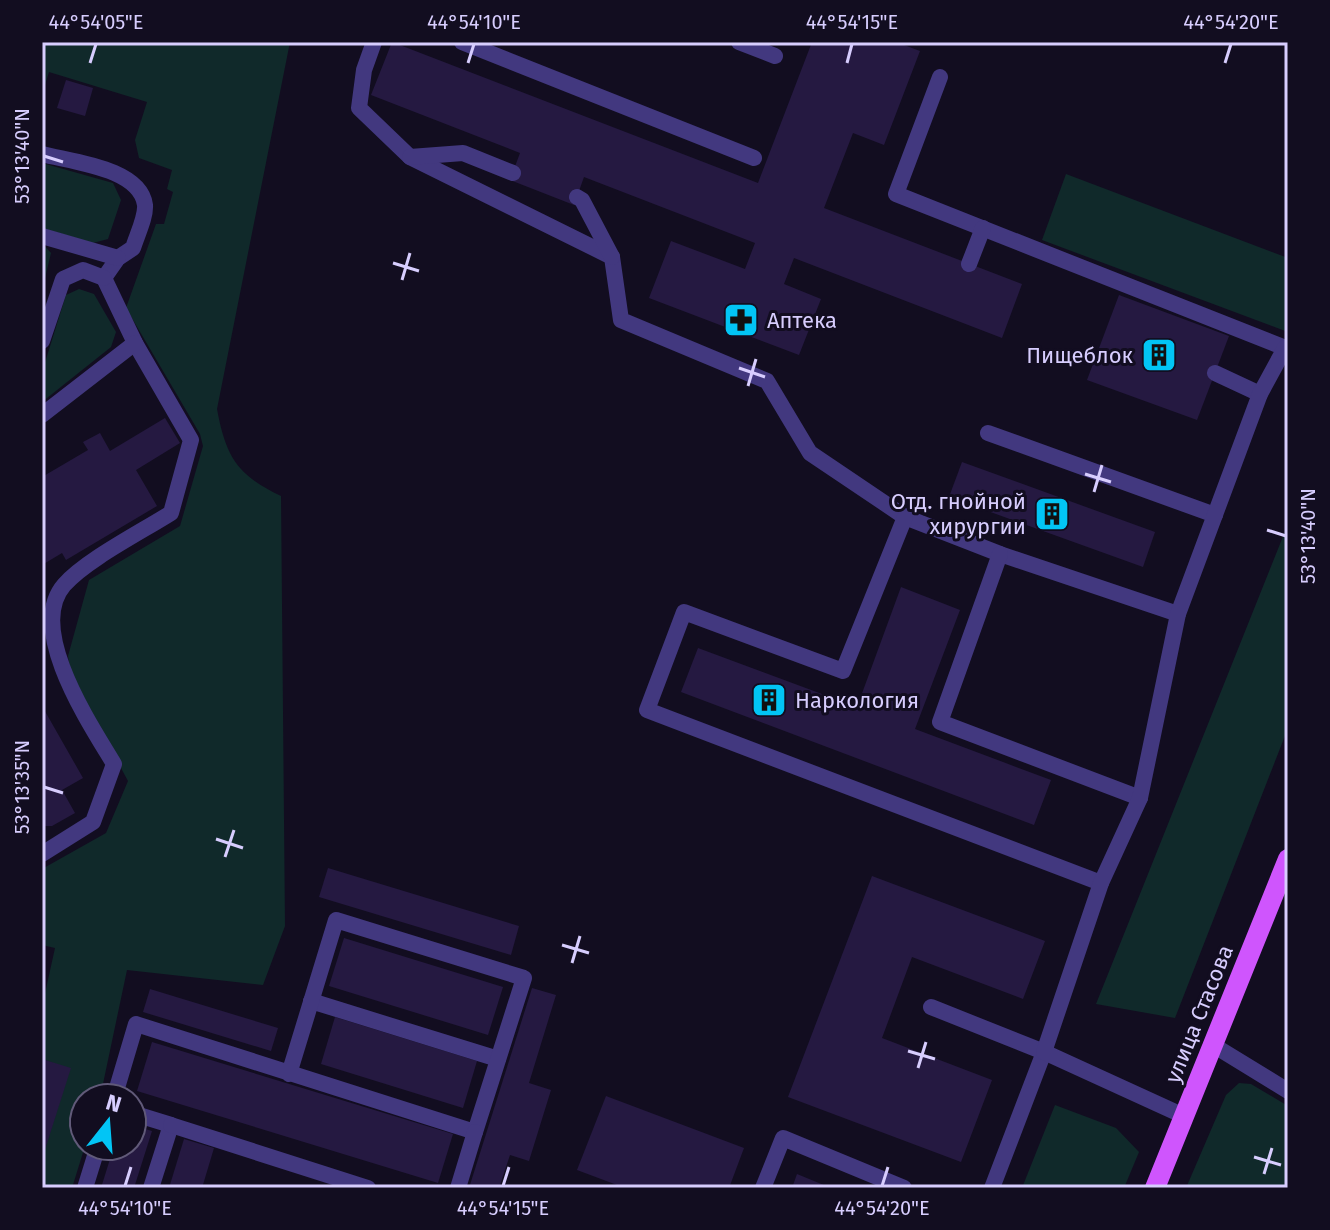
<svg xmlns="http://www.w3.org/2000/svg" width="1330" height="1230" viewBox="0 0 1330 1230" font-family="'Fira Sans',sans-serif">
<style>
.green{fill:#10292a}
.building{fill:#251941}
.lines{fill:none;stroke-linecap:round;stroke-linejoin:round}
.service{stroke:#42387f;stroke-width:16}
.primary{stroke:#cf55fd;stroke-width:20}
.ticks{fill:none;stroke:#d7cdfe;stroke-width:3}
.labels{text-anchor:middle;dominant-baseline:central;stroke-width:6;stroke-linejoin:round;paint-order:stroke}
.poi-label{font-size:22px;fill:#d7cdfe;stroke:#120d20;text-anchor:start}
.street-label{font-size:22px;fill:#d7cdfe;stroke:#120d20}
.neatline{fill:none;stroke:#d7cdfe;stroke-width:3}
.ticks-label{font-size:20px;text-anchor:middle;fill:#d7cdfe}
</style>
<rect width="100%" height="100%" fill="#120d20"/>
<g class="green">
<path d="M 42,42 L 290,42 L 217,409 C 226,457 237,475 281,496 L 285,926 L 263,985 L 127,970 L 100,1098 L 84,1098 L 85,1146 L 72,1188 L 42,1188 L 42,1158 L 70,1069 L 42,1059 L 42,1007 L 55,948 L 42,945 L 42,869 L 106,833 L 128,781 L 71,676 L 68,656 L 89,580 L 180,526 L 203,446 L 200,434 L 126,308 L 156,224 L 164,224 L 173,192 L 167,189 L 172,170 L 139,158 L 135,140 L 147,102 L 49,72 L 42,95 Z"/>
<path d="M 42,163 L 113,183 L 121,200 L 108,239 L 93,243 L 42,228 Z"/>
<path d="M 1066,174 L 1288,258 L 1288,332 L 1042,240 Z"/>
<path d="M 42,243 L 51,253 L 42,291 Z"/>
<path d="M 79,289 L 94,294 L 116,332 L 111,347 L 42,402 L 42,372 L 66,295 Z"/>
<path d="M 1288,524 L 1288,728 L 1175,1018 L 1096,1004 Z"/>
<path d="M 1239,1083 L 1251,1084 L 1288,1106 L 1288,1188 L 1186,1188 L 1226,1095 Z"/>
<path d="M 1055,1105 L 1116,1128 L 1139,1152 L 1124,1188 L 1022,1188 Z"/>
</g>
<g class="building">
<path d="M 392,42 L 758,183 L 812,42 L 896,42 L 920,51 L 884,145 L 853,133 L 824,208 L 1022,284 L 1002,338 L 794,258 L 784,284 L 821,299 L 799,355 L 649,298 L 671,241 L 745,269 L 755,243 L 584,177 L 574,205 L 510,180 L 520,153 L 371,95 Z"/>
<path d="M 66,80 L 93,88 L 85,116 L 57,108 Z"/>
<path d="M 1119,295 L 1229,336 L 1197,420 L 1087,380 Z"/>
<path d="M 165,418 L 180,443 L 136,470 L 157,506 L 66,560 L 62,553 L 42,565 L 42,477 L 88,450 L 83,442 L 100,433 L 110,451 Z"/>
<path d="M 962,462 L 1155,532 L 1143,567 L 949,497 Z"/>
<path d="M 901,587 L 960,610 L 915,729 L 1051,780 L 1034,825 L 681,692 L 698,648 L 857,707 Z"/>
<path d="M 42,706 L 83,778 L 62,790 L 75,813 L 52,826 L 42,826 Z"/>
<path d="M 328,868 L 519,926 L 511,955 L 319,897 Z"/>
<path d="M 872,876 L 1045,941 L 1023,999 L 912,957 L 882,1038 L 992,1080 L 961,1162 L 788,1097 Z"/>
<path d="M 344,938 L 503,987 L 488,1035 L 329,986 Z"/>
<path d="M 532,988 L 556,995 L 529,1083 L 551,1090 L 529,1161 L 510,1155 L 499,1188 L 469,1188 Z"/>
<path d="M 150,989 L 278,1028 L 271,1051 L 143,1012 Z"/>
<path d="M 335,1017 L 477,1061 L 463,1108 L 321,1064 Z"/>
<path d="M 152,1042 L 453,1134 L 438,1183 L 137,1091 Z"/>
<path d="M 42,1059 L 71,1068 L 43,1156 L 42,1156 Z"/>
<path d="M 606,1096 L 744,1148 L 729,1188 L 625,1188 L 577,1170 Z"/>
<path d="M 132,1125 L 152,1131 L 134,1188 L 101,1188 L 114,1146 L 132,1146 Z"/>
<path d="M 184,1139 L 214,1148 L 202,1188 L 169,1188 Z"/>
<path d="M 797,1174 L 831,1188 L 792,1188 Z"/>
</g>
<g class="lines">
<g class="service">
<path d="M 374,42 L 364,70 L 359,108 L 410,157 L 612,257 L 621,320 L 767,381 L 810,453 L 905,517 L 1000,554 L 1178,614"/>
<path d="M 462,42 L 754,158"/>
<path d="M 739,42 L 775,56"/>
<path d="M 940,77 L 896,194 L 1288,349"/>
<path d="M 42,154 C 72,162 140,168 145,205 C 146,217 137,235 133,248 L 118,258 L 104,278 L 135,343 L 191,440 L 171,513 C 141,532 86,560 64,585 C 26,629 90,724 114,764 L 93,822 L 42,854"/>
<path d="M 410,157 L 463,153 L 513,173"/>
<path d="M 577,197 L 582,200 L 612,257"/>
<path d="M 42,236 L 118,258"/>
<path d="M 969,264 L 983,228"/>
<path d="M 42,341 L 63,279 L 83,270 L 104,278"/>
<path d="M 1215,373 L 1260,394"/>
<path d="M 42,415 L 135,343"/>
<path d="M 988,433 L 1215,515"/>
<path d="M 905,517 L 843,671 L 684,612 L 647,710 L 1101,883"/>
<path d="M 1000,554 L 940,722 L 1140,798"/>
<path d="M 311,1001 L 498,1059"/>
<path d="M 931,1007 L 1044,1052 L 992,1188"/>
<path d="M 1213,1045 L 1288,1091"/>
<path d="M 114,1098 L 136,1024 L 475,1132 L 524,978 L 336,920 L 289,1074"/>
<path d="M 132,1113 L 171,1125 L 151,1188"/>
<path d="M 1184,1116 L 1044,1052 L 1101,883 L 1140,798 L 1178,614 L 1260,394 L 1285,348"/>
<path d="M 171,1125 L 368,1188"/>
<path d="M 85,1188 L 98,1146"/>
<path d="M 458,1188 L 475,1132"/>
<path d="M 763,1188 L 783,1138 L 904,1188"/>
</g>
<path class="primary" d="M 1155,1188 L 1288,859"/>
</g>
<path class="ticks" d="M 90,63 L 96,44M 468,63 L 474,44M 847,63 L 852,44M 1225,63 L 1231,44M 44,156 L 63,162M 393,263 L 419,271M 402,280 L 410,253M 739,368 L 765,377M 748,386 L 756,359M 1085,474 L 1111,482M 1094,492 L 1102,465M 1267,530 L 1286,536M 44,787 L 63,793M 216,839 L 243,848M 225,857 L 234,830M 562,945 L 589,953M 572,963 L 580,936M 908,1051 L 935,1059M 918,1068 L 926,1042M 1254,1157 L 1281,1165M 1264,1174 L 1272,1148M 125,1186 L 131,1167M 503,1186 L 509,1167M 882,1186 L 888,1167"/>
<defs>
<g id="pharmacy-square" transform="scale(1.8)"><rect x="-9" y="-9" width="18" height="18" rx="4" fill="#02c5f5" stroke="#120d20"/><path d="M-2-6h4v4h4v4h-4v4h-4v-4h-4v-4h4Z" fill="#111"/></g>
<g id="building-square" transform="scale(1.8)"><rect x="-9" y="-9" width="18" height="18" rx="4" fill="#02c5f5" stroke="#120d20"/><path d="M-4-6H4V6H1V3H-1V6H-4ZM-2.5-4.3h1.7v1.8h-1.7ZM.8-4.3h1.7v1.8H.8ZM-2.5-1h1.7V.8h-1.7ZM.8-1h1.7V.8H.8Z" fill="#111"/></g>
</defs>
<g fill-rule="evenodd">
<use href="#pharmacy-square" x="741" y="320"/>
<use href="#building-square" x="1159" y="355"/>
<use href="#building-square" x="1052" y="514"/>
<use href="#building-square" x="769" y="700"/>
</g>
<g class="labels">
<g class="poi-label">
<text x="767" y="320">Аптека</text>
<text x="1133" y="355" text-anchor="end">Пищеблок</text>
<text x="1026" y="501" text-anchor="end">Отд. гнойной<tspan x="1026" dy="25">хирургии</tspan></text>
<text x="795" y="700">Наркология</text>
</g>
<g class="street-label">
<text transform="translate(1199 1014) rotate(-68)">улица Стасова</text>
</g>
</g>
<rect width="1330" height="1230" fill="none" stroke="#120d20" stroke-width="88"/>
<g transform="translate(108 1122) rotate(17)"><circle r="38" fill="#120d20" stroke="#615a79" stroke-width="2"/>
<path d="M0-6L14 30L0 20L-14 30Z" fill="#02c5f5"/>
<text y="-12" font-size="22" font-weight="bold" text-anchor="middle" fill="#d7cdfe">N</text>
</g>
<rect x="44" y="44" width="1242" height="1142" class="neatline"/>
<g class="ticks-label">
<text x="96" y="29">44°54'05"E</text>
<text x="474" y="29">44°54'10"E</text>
<text x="852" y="29">44°54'15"E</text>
<text x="1231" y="29">44°54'20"E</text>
<text transform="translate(22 156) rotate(-90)" y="7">53°13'40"N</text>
<text transform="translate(1308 536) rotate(-90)" y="7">53°13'40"N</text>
<text transform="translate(22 787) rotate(-90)" y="7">53°13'35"N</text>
<text x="125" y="1215">44°54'10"E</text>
<text x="503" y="1215">44°54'15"E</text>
<text x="882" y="1215">44°54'20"E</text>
</g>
</svg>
